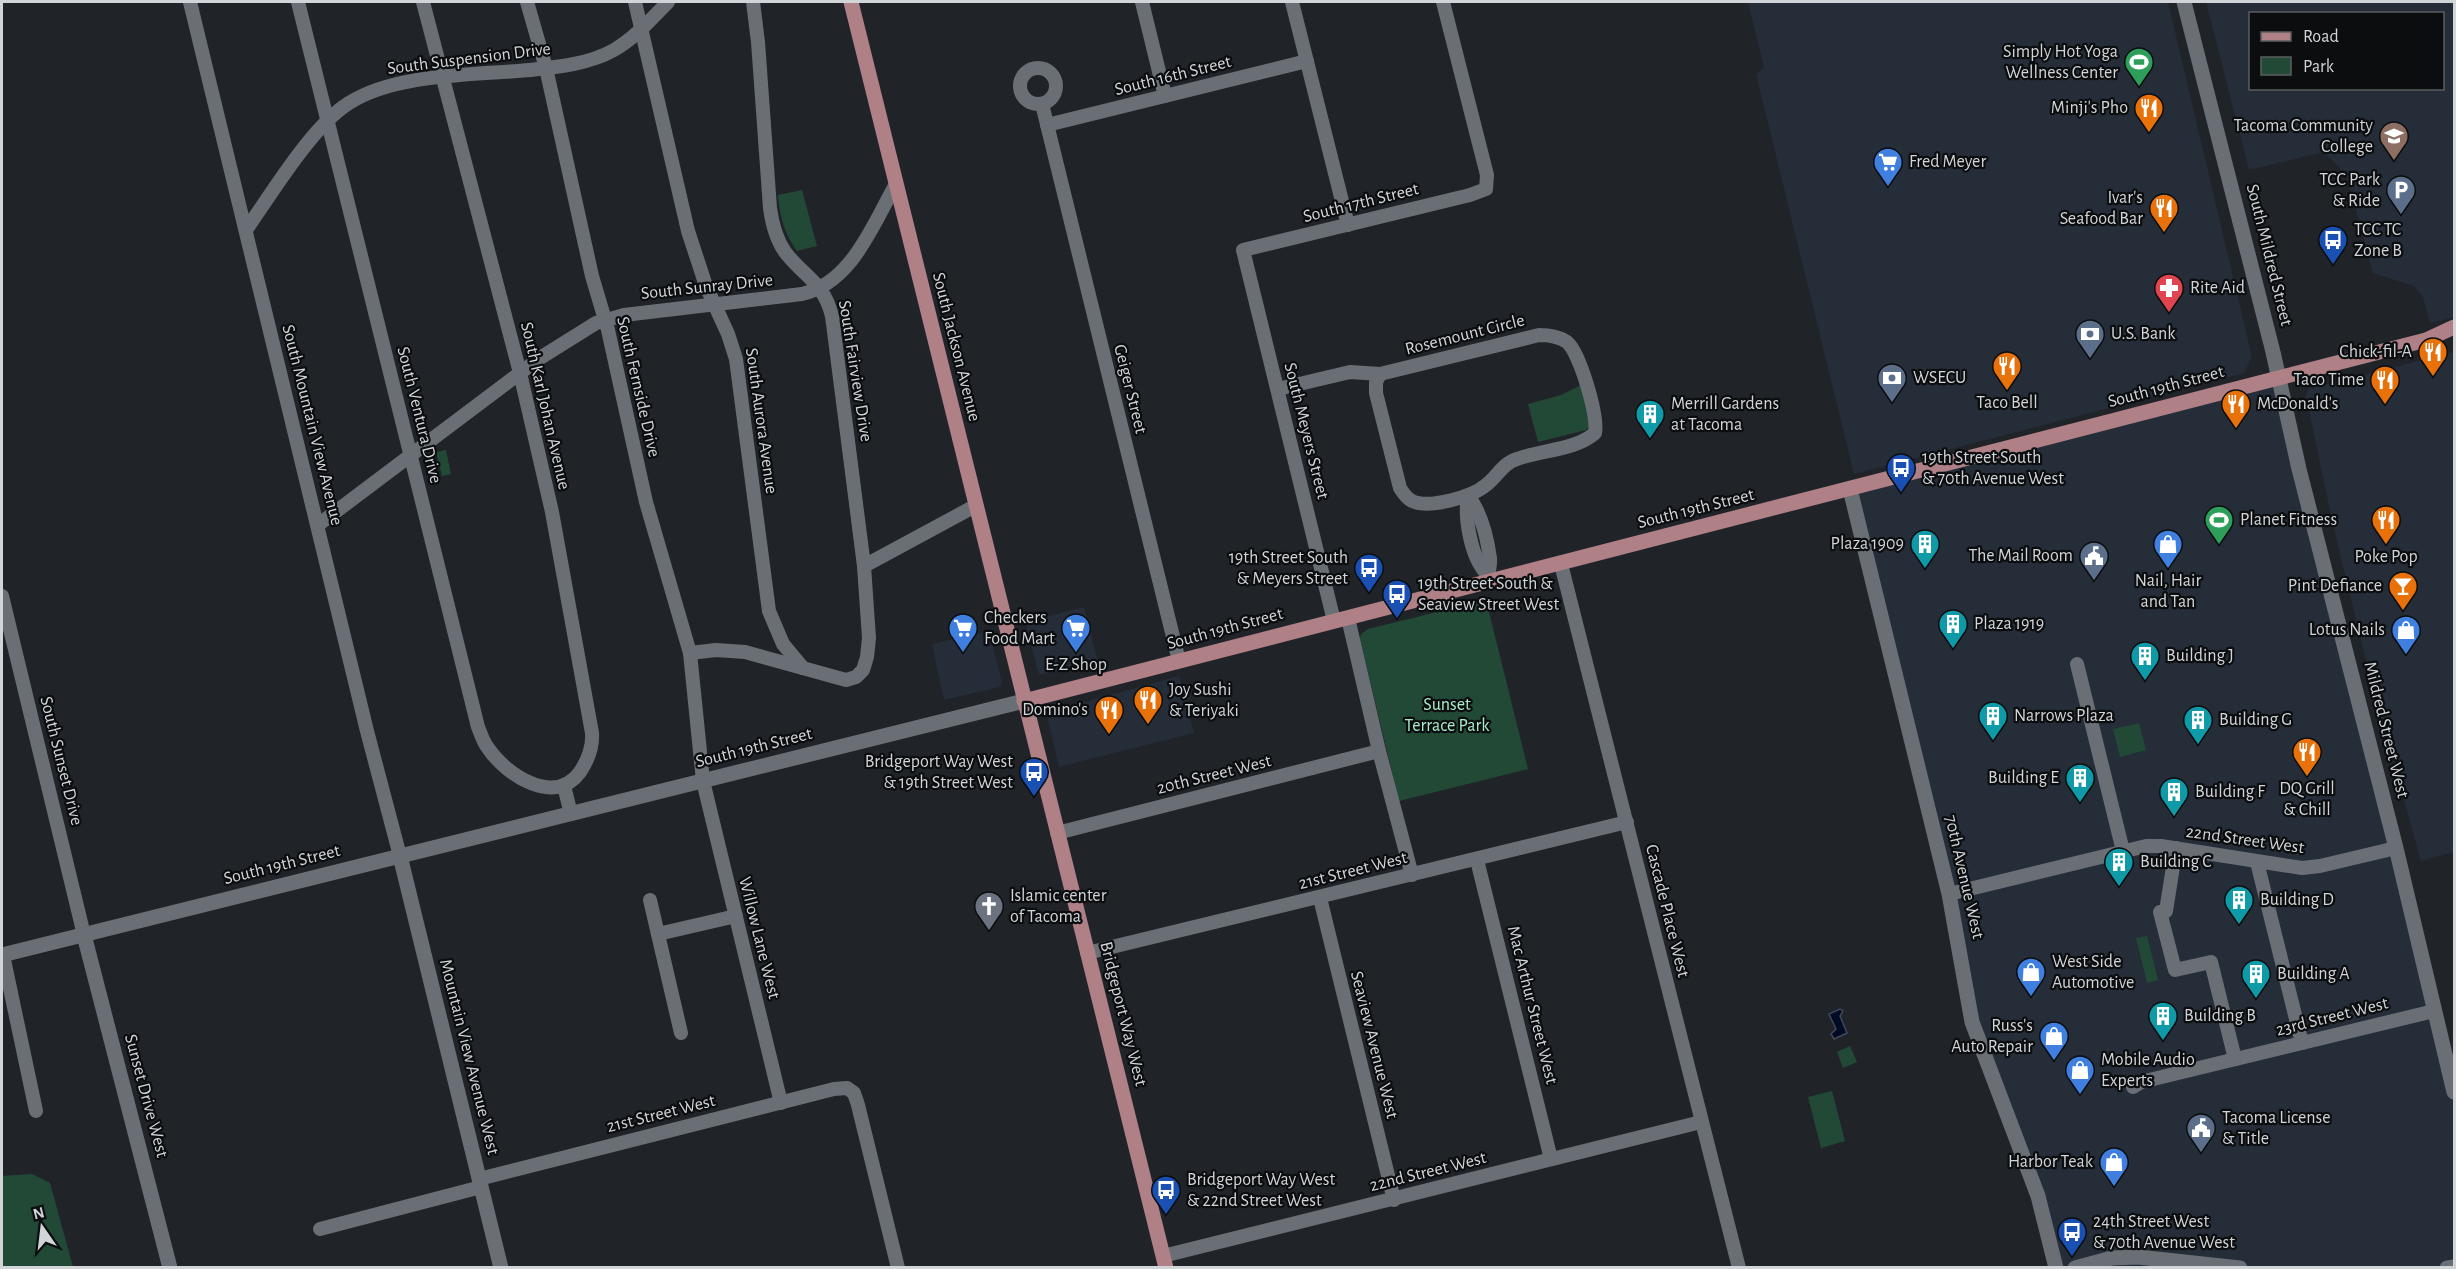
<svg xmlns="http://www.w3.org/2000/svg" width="2456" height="1269" viewBox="0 0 2456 1269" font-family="'Alegreya Sans',sans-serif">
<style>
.built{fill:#252d38;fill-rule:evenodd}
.green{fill:#214936}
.water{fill:#020b24;stroke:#40485a;stroke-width:1.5}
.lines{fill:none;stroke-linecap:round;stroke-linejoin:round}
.street{stroke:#6a6f75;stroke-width:14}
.secondary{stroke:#6a6f75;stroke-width:15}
.primary{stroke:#af8086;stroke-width:15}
.labels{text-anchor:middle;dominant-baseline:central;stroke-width:4.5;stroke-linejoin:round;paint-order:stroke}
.poi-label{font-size:18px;fill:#d2d5d8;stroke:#0b0d0f;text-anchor:start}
.street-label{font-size:18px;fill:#d2d5d8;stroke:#0b0d0f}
.park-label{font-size:18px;fill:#a7edc9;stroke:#0b0d0f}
</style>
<rect width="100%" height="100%" fill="#202429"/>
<g class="built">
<path d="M 1748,2 L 2168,2 L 2252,357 L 2244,373 L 1854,474 L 1756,74 L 1764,67 Z"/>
<path d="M 2206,2 L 2454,2 L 2454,317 L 2430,323 L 2423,297 L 2414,286 L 2373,273 L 2346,174 L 2323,152 L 2249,170 ZM 2250,14 L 2442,14 L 2442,88 L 2250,88 Z"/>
<path d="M 2454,352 L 2454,852 L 2421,861 L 2373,689 L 2334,529 L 2306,396 L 2308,389 Z"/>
<path d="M 2279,378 L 2454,1092 L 2454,1267 L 2056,1267 L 1980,1048 L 1853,490 Z"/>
<path d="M 1084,607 L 1098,662 L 1039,675 L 1025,622 Z"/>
<path d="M 989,631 L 1002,683 L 999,687 L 944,700 L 932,644 Z"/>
<path d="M 1179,676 L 1194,733 L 1059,767 L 1048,719 L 1052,711 Z"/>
</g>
<g class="green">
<path d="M 802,190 L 817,246 L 797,251 C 784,233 780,218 778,195 Z"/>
<path d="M 1581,385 L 1589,414 L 1589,427 L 1586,430 L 1538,442 L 1528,404 L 1561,395 Z"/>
<path d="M 446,450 L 451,474 L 442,476 L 436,452 Z"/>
<path d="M 1486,600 L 1528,769 L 1399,801 L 1360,639 L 1361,634 L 1368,629 Z"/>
<path d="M 2139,723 L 2146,750 L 2120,757 L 2113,729 Z"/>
<path d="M 2147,936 L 2158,980 L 2147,983 L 2136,938 Z"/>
<path d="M 1850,1046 L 1857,1062 L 1843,1068 L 1837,1052 Z"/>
<path d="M 1832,1091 L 1845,1141 L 1821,1148 L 1808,1097 Z"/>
<path d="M 32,1174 L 50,1183 L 73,1267 L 2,1267 L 2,1176 Z"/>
</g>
<path class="water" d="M 1840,1009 L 1843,1011 L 1840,1016 L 1847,1033 L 1834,1039 L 1831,1034 L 1836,1029 L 1829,1014 Z"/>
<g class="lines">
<g class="street">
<path d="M 190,2 L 367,731 L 400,856"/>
<path d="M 298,2 L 478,727 C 481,734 483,742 488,748 C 506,775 555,807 580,772 C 588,760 593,747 592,733 L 552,512 L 520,373 L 423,2"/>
<path d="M 527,2 L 546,68 L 592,276 L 608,330 L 646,502 L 690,653 L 703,781 L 781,1103"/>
<path d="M 635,2 L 688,231 L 706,286 L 728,334 L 736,359 L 769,611 L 783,644 L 803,668"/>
<path d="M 1142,2 L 1165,96"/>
<path d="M 1292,2 L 1348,225"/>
<circle cx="1038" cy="86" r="18"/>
<path d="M 1042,104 L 1179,661"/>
<path d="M 1047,125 L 1307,61"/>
<path d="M 246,230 C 272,193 312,126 349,103 C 396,73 475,75 530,70 C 558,67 589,64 614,50 C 635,38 651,19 668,2"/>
<path d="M 1278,389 L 1350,372 L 1380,374 L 1539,335 C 1549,335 1558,336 1567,342 C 1580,353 1598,415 1595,433 C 1576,450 1541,450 1517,459 C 1503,463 1497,477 1486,485 C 1472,497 1429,509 1412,501 C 1406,498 1403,493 1400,488 L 1376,393 L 1376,382 L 1380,374"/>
<path d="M 1468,496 C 1481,512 1487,537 1490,558 C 1491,567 1487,573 1489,582"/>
<path d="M 1468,496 C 1464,518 1471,558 1487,574"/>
<path d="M 318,525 L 540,358 L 596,323 L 624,315 L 802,294 C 852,283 873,224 896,184"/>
<path d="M 1561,564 L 1739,1268"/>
<path d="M 864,566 L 975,506"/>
<path d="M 2,596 L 84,935"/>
<path d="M 1348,618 L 1379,751 L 1412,875"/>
<path d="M 1334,621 L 1243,250 L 1470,195 L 1486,189 L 1487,175 L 1443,2"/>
<path d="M 690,653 L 716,650 L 745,652 L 846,680 L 856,677 L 863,670 L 867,657 L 869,638 L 864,566 L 832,316 C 823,281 805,278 785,252 C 776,239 772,223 770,208 L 758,42 L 753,2"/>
<path d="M 2077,664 L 2123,851"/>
<path d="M 564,786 L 571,814"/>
<path d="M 1057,833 L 1379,751"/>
<path d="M 2176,848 L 2166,911 L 2160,912 L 2175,970 L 2211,962 L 2235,1059"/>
<path d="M 1477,860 L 1551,1159"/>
<path d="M 2257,862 L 2302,1043"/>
<path d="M 1949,894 L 2146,846 L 2161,846 L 2302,868 L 2320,866 L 2396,848"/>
<path d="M 1320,898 L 1394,1200"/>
<path d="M 650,900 L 681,1033"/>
<path d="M 658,934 L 736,916"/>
<path d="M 1087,953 L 1627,822"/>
<path d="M 3,955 L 36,1111"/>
<path d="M 2133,1087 L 2141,1082 L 2434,1011"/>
<path d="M 479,1179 L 834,1089 L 847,1088 L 854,1093 L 858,1105 L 898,1268"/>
<path d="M 320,1229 L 481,1187"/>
<path d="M 1163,1256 L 1701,1122"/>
</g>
<g class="secondary">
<path d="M 2184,2 L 2273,352 L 2299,469 L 2396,848 L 2454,1092"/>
<path d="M 1850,489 L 1949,894 L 1972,1022 L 2038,1196 L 2056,1268"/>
<path d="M 400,856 L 501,1268"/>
<path d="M 84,935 L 170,1268"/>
<path d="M 2,955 L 1024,701"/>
<path d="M 2075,1268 L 2112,1258 L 2138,1257 L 2240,1268"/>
<path d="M 2447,1268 L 2454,1267"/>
</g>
<g class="primary">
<path d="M 851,2 L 1166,1268"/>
<path d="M 1024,701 L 2426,340 L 2454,327"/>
</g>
</g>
<defs>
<g id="stadium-pin" transform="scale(1.5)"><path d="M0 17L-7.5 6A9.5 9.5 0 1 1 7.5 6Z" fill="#2e9e5b" stroke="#0b0d0f"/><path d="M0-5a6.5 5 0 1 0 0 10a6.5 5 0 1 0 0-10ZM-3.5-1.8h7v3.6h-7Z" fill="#fff"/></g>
<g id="restaurant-pin" transform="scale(1.5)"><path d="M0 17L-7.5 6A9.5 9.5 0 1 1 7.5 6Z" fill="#e8710a" stroke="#0b0d0f"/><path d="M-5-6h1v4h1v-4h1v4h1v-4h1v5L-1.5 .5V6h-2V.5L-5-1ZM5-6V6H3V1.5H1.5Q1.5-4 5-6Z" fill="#fff"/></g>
<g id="university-pin" transform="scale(1.5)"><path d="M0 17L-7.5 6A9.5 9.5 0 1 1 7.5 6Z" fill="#8d6e63" stroke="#0b0d0f"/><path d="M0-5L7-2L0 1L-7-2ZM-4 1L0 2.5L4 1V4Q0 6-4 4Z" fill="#fff"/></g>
<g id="supermarket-pin" transform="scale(1.5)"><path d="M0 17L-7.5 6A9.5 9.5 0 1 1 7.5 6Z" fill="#3f7fe0" stroke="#0b0d0f"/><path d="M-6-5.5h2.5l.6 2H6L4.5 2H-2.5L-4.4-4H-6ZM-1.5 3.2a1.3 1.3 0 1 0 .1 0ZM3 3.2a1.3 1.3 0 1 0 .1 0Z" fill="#fff"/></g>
<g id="parking-pin" transform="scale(1.5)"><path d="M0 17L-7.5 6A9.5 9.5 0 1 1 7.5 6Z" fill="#5c6f8a" stroke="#0b0d0f"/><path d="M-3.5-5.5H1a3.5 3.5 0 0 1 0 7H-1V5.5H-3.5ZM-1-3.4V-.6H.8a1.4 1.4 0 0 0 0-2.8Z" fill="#fff"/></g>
<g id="bus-pin" transform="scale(1.5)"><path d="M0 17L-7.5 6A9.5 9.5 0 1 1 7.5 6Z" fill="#1a4fb4" stroke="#0b0d0f"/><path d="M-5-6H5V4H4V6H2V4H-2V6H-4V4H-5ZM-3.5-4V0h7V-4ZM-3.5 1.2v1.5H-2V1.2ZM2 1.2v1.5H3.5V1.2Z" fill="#fff"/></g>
<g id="pharmacy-pin" transform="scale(1.5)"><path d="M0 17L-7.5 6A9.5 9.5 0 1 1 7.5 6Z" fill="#e0444e" stroke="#0b0d0f"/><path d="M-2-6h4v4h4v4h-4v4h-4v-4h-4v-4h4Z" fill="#fff"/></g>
<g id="bank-pin" transform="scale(1.5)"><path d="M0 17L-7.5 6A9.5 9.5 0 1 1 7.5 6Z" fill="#5c6f8a" stroke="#0b0d0f"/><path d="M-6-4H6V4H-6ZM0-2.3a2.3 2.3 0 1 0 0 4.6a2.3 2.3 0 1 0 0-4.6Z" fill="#fff"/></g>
<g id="building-pin" transform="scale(1.5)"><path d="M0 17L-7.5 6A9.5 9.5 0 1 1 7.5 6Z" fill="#0f9aa8" stroke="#0b0d0f"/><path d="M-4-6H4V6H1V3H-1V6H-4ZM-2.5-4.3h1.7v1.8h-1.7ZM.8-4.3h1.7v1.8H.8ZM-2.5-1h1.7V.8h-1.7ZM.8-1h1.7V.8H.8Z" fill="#fff"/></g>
<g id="shop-pin" transform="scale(1.5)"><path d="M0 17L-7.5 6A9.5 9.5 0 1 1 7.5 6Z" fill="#3f7fe0" stroke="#0b0d0f"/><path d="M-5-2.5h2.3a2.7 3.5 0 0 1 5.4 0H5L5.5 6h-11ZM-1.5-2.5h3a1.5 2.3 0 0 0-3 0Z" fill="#fff"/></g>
<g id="civic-pin" transform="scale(1.5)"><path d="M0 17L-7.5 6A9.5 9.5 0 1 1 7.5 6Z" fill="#5c6f8a" stroke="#0b0d0f"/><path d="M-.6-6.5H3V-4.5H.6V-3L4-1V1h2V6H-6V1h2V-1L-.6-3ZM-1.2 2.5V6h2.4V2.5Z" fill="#fff"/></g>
<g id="bar-pin" transform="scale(1.5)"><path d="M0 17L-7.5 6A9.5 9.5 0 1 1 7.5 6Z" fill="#e8710a" stroke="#0b0d0f"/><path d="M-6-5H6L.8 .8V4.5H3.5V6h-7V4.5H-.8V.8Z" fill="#fff"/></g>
<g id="church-pin" transform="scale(1.5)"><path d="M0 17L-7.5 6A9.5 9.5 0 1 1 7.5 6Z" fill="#6b7280" stroke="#0b0d0f"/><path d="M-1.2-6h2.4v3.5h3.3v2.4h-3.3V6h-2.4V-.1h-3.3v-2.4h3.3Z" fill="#fff"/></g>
</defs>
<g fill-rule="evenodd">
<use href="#stadium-pin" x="2139" y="62"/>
<use href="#restaurant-pin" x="2149" y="108"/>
<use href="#university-pin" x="2394" y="136"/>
<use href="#supermarket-pin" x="1888" y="162"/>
<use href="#parking-pin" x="2401" y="190"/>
<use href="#restaurant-pin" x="2164" y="208"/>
<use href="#bus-pin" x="2333" y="240"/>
<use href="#pharmacy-pin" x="2169" y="288"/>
<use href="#bank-pin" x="2090" y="334"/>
<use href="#restaurant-pin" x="2433" y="352"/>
<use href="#restaurant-pin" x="2007" y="366"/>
<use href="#bank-pin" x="1892" y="378"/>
<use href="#restaurant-pin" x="2385" y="380"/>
<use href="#restaurant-pin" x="2236" y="404"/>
<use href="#building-pin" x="1650" y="414"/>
<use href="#bus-pin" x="1901" y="468"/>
<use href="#stadium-pin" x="2219" y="520"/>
<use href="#restaurant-pin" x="2386" y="520"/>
<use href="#building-pin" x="1925" y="544"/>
<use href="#shop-pin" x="2168" y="544"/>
<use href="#civic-pin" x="2094" y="556"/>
<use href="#bus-pin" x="1369" y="568"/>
<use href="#bar-pin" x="2403" y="586"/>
<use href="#bus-pin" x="1397" y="594"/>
<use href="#building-pin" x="1953" y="624"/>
<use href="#supermarket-pin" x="963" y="628"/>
<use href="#supermarket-pin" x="1076" y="628"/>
<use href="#shop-pin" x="2406" y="630"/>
<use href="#building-pin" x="2145" y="656"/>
<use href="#restaurant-pin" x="1148" y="700"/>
<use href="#restaurant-pin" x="1109" y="710"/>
<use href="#building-pin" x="1993" y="716"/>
<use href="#building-pin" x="2198" y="720"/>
<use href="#restaurant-pin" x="2307" y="752"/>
<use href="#bus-pin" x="1034" y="772"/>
<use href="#building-pin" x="2080" y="778"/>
<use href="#building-pin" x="2174" y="792"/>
<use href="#building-pin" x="2119" y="862"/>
<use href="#building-pin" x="2239" y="900"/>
<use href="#church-pin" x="989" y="906"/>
<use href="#shop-pin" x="2031" y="972"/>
<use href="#building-pin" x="2256" y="974"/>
<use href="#building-pin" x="2163" y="1016"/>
<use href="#shop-pin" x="2054" y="1036"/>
<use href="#shop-pin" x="2080" y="1070"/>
<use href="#civic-pin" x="2201" y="1128"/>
<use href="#shop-pin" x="2114" y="1162"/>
<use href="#bus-pin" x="1166" y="1190"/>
<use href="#bus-pin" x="2072" y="1232"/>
</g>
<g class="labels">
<g class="poi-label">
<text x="2118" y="52" text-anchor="end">Simply Hot Yoga<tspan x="2118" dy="21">Wellness Center</tspan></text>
<text x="2128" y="108" text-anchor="end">Minji's Pho</text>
<text x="2373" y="126" text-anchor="end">Tacoma Community<tspan x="2373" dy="21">College</tspan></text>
<text x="1909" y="162">Fred Meyer</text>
<text x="2380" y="180" text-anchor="end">TCC Park<tspan x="2380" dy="21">&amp; Ride</tspan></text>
<text x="2143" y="198" text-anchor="end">Ivar's<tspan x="2143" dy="21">Seafood Bar</tspan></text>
<text x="2354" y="230">TCC TC<tspan x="2354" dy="21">Zone B</tspan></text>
<text x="2190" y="288">Rite Aid</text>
<text x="2111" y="334">U.S. Bank</text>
<text x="2412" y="352" text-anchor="end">Chick-fil-A</text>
<text x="1913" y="378">WSECU</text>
<text x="2364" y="380" text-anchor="end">Taco Time</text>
<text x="2007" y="403" text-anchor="middle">Taco Bell</text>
<text x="1671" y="404">Merrill Gardens<tspan x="1671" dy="21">at Tacoma</tspan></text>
<text x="2257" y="404">McDonald's</text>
<text x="1922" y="458">19th Street South<tspan x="1922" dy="21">&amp; 70th Avenue West</tspan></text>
<text x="2240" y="520">Planet Fitness</text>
<text x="1904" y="544" text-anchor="end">Plaza 1909</text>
<text x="2073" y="556" text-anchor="end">The Mail Room</text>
<text x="2386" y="557" text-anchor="middle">Poke Pop</text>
<text x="1348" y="558" text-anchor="end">19th Street South<tspan x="1348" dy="21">&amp; Meyers Street</tspan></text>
<text x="2168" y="581" text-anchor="middle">Nail, Hair<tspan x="2168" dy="21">and Tan</tspan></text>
<text x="1418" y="584">19th Street South &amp;<tspan x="1418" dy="21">Seaview Street West</tspan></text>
<text x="2382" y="586" text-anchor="end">Pint Defiance</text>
<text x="984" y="618">Checkers<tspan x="984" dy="21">Food Mart</tspan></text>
<text x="1974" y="624">Plaza 1919</text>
<text x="2385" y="630" text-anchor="end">Lotus Nails</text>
<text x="2166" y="656">Building J</text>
<text x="1076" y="665" text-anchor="middle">E-Z Shop</text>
<text x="1169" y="690">Joy Sushi<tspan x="1169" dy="21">&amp; Teriyaki</tspan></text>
<text x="1088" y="710" text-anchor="end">Domino's</text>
<text x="2014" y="716">Narrows Plaza</text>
<text x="2219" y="720">Building G</text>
<text x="1013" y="762" text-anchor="end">Bridgeport Way West<tspan x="1013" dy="21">&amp; 19th Street West</tspan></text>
<text x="2059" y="778" text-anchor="end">Building E</text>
<text x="2307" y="789" text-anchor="middle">DQ Grill<tspan x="2307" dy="21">&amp; Chill</tspan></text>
<text x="2195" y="792">Building F</text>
<text x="2140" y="862">Building C</text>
<text x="1010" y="896">Islamic center<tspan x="1010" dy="21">of Tacoma</tspan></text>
<text x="2260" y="900">Building D</text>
<text x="2052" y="962">West Side<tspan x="2052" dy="21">Automotive</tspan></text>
<text x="2277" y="974">Building A</text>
<text x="2184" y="1016">Building B</text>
<text x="2033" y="1026" text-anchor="end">Russ's<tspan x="2033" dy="21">Auto Repair</tspan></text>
<text x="2101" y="1060">Mobile Audio<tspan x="2101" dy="21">Experts</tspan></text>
<text x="2222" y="1118">Tacoma License<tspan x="2222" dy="21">&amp; Title</tspan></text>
<text x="2093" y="1162" text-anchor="end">Harbor Teak</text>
<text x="1187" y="1180">Bridgeport Way West<tspan x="1187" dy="21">&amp; 22nd Street West</tspan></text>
<text x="2093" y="1222">24th Street West<tspan x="2093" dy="21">&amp; 70th Avenue West</tspan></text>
</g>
<g class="street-label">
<text transform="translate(469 59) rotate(-7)">South Suspension Drive</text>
<text transform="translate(1173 76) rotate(-14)">South 16th Street</text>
<text transform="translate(1361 203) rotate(-14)">South 17th Street</text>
<text transform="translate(2269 255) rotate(76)">South Mildred Street</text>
<text transform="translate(707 287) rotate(-6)">South Sunray Drive</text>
<text transform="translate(1465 335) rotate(-14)">Rosemount Circle</text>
<text transform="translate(956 347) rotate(76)">South Jackson Avenue</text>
<text transform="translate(855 371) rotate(81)">South Fairview Drive</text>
<text transform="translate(638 387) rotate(77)">South Fernside Drive</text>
<text transform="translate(2166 387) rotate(-15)">South 19th Street</text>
<text transform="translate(1130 389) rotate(76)">Geiger Street</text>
<text transform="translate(545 406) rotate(77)">South Karl Johan Avenue</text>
<text transform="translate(419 415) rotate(76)">South Ventura Drive</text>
<text transform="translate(761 421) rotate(82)">South Aurora Avenue</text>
<text transform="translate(312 425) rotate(76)">South Mountain View Avenue</text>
<text transform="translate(1306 431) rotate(76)">South Meyers Street</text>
<text transform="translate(1696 509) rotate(-14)">South 19th Street</text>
<text transform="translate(1225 629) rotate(-15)">South 19th Street</text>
<text transform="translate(2386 730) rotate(76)">Mildred Street West</text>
<text transform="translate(754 748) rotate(-14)">South 19th Street</text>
<text transform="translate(61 761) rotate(76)">South Sunset Drive</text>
<text transform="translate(1214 775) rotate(-14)">20th Street West</text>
<text transform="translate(2245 840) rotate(8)">22nd Street West</text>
<text transform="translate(282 865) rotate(-14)">South 19th Street</text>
<text transform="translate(1353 871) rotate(-14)">21st Street West</text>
<text transform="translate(1964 877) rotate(77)">70th Avenue West</text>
<text transform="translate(1667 911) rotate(76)">Cascade Place West</text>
<text transform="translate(759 938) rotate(76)">Willow Lane West</text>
<text transform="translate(1532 1005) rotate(76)">Mac Arthur Street West</text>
<text transform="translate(1123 1014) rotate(76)">Bridgeport Way West</text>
<text transform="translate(2332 1017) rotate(-14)">23rd Street West</text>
<text transform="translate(1374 1045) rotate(76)">Seaview Avenue West</text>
<text transform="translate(469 1057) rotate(76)">Mountain View Avenue West</text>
<text transform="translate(146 1096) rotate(75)">Sunset Drive West</text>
<text transform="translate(661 1114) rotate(-14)">21st Street West</text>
<text transform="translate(1428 1172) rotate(-14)">22nd Street West</text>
</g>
<g class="park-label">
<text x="1447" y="705">Sunset<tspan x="1447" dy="21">Terrace Park</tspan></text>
</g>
</g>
<rect width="2456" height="1269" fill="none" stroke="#d2d5d8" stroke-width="6"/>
<rect x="2249" y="12" width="195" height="78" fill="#0b0d0f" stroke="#5b5d5f" stroke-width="1.5"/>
<rect x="2261" y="32" width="30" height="9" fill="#af8086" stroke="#5b5d5f" stroke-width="1.5"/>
<text x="2303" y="42" font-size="18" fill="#d2d5d8">Road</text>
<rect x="2261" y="57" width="30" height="18" fill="#214936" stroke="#5b5d5f" stroke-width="1.5"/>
<text x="2303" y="72" font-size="18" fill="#d2d5d8">Park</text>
<g transform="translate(42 1227) rotate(346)" stroke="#0b0d0f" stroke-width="4.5" paint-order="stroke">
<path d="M0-4.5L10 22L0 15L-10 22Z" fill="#d2d5d8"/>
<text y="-9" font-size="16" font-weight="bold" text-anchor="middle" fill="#d2d5d8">N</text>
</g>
</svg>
